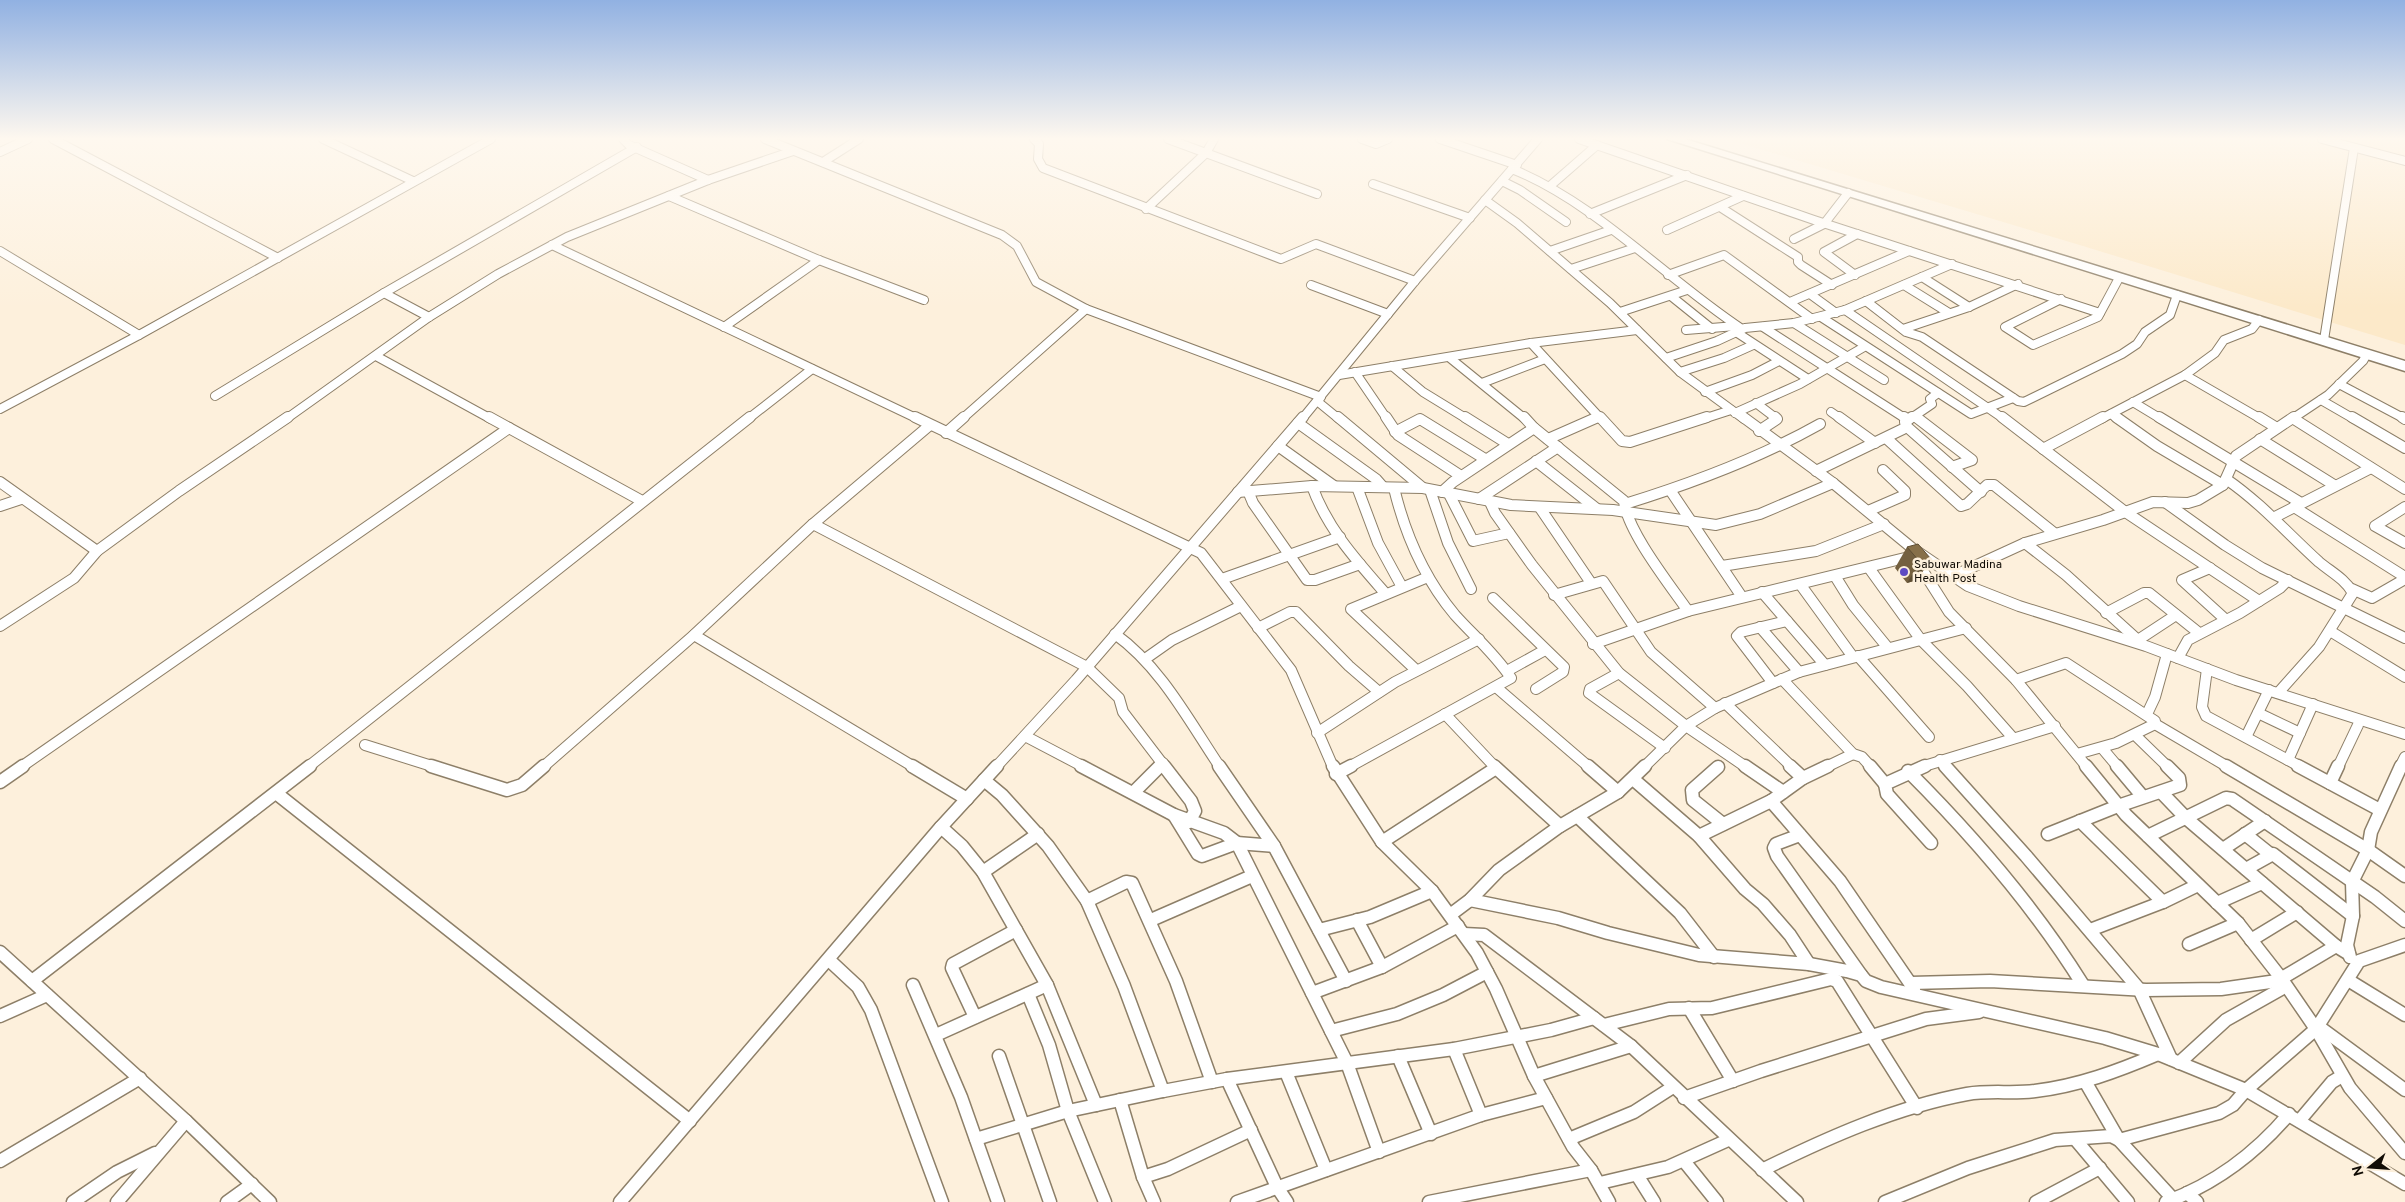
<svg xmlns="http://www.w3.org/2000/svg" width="2405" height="1202" viewBox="0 0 2405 1202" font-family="Overpass,sans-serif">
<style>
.built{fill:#fce9c9}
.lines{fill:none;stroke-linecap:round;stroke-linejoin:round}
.street-far2-casing{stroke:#8d7f68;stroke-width:10}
.street-far1-casing{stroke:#8d7f68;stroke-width:12}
.street-casing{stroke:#8d7f68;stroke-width:15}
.primary-casing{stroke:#8d7f68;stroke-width:3}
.street-far2{stroke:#fff;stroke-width:8}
.street-far1{stroke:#fff;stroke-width:10}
.street{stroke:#fff;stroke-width:12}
.primary{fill:#fff;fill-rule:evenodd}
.wall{fill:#74603f}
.shaded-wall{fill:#5e4e33}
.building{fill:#877049;stroke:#5e4e33}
.poi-dot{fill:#5e4bc3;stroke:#fdf0dc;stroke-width:2}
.labels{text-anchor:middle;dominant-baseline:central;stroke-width:5;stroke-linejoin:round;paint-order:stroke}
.poi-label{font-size:12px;fill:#110c05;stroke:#fdf0dc;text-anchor:start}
</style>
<rect width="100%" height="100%" fill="#fdf0dc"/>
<path class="built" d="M 1726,139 L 2405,139 L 2405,345 L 2083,246 Z"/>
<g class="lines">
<g class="street-far2-casing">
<g id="street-far2">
<path d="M 53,139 L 278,258"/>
<path d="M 323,139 L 413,181"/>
<path d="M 623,139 L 629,145 L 708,180"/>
<path d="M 765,139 L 1002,235 L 1017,246 L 1036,282 L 1086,309 L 1321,397"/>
<path d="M 1034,139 L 1039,144 L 1038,159 L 1043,168 L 1281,259 L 1316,244 L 1415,281"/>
<path d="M 1168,139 L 1317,194"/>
<path d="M 1362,139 L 1376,144 L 1388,139"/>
<path d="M 1440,139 L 1517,165"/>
<path d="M 1579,139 L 1814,220 L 2100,313"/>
<path d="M 2322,139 L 2405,161"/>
<path d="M 0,152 L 28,139"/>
<path d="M 823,162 L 859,139"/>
<path d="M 1512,169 C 1595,202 1666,279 1742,329"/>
<path d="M 1502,181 L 1520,190 L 1566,222"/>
<path d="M 1373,184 L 1470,218"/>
<path d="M 1550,186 L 1597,145"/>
<path d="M 669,196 L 819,260 L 924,300"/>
<path d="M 1485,200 L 1517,223 L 1610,303 L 1680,372 L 1744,419"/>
<path d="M 1720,207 L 1798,257 L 1798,262 L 1801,265 L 1832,285"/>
<path d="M 1146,209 L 1206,153 L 1214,139"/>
<path d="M 1590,214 L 1687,175"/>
<path d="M 1667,230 L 1743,196"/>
<path d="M 1794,239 L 1824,224 L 1848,193"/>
<path d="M 552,245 L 918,419"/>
<path d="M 0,251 L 139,335"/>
<path d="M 1550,251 L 1611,230"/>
<path d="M 1571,269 L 1635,248"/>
<path d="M 1668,275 L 1724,255 L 1812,319"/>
<path d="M 1855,275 L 1824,252 L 1857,234"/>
<path d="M 1922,277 L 1969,307"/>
<path d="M 1311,285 L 1388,314"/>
<path d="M 1904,285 L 1949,313"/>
<path d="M 1810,294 L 1836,313"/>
<path d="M 1671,296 L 1712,329"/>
<path d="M 2061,299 L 2005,327 L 2033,345 L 2098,317 L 2119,278"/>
<path d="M 1866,301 L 1906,332 L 1922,337 L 2018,401 L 2024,402 L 2122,354 L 2137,344 L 2145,332 L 2170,315 L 2177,295"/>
<path d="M 1790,302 L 1909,251"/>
<path d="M 1845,310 L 2004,419"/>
<path d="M 1620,312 L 1687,290"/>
<path d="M 429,317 L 384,293 L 637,147"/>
<path d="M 1821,317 L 1971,414 L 2013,398"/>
<path d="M 1794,323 L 1884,380"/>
<path d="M 724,327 L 819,260"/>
<path d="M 1763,327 L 1906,419"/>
<path d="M 1903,329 L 1969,307 L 2018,284"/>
<path d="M 1686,330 L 1736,326"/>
<path d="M 1736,332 L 1808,379"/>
<path d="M 2324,340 L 2354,148"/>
<path d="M 1531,343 L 1601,419"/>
<path d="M 376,356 L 491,419"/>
<path d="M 1450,358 L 1525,419"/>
<path d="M 1666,358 L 1717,341 L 1745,328 L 1794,323 L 1845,310 L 1952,264"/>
<path d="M 1392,366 L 1423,392 L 1467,419"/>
<path d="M 1355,372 L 1387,419"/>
<path d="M 1680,372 L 1724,358 L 1753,345"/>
<path d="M 1339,375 L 1531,343 L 1637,330"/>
<path d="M 2185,375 L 2261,419"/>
<path d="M 1482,383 L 1545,359"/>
<path d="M 2339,384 L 2405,419"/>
<path d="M 1705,392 L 1752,375 L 1779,361"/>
<path d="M 215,396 L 384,293"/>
<path d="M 2321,400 L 2354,419"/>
<path d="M 1317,401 L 1339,419"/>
<path d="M 2133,402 L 2161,419"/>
<path d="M 1756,403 L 1777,419"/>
<path d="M 0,409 L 139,335 L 491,139"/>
<path d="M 1831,412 L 1841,419"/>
<path d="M 1735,413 L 1800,384 L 1864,347"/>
<path d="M 2111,414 L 2118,419"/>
<path d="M 1914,416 L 1918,419"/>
<path d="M 286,419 L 429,317 L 498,274 L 567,237 L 708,180 L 793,151"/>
<path d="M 748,419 L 812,369"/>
<path d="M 962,419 L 1086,309"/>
<path d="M 1302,419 L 1415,281 L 1538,139"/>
<path d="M 1595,419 L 1599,417"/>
<path d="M 1703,419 L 1731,410"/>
<path d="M 1910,419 L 1932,404 L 1930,399 L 1938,393"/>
<path d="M 2101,419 L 2185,375 L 2215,353 L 2224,340 L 2252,329 L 2259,320"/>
<path d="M 2292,419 L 2328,395 L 2363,361 L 2367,354"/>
</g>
</g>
<g class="street-far1-casing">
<g id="street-far1">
<path d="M 489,417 L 642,501"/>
<path d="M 915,417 L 1201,553 L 1291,670 L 1333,767"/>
<path d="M 1338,417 L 1423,488"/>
<path d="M 1386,417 L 1398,435 L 1461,476"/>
<path d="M 1465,417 L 1508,444"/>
<path d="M 1524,417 L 1534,428 L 1624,501 C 1627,531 1670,585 1688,611"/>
<path d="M 1600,417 L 1622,441 L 1630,442 L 1707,417"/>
<path d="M 1743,417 L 1833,483 L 1912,548 L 1968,586 L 2019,606 L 2146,646 L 2236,680 L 2405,734"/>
<path d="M 1839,417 L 1875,443"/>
<path d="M 1904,417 L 1908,420"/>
<path d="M 1916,417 L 1972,460 L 1952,467"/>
<path d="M 2002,417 L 2124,511 L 2259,601"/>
<path d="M 2116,417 L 2157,446 L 2223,485"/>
<path d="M 2159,417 L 2301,503"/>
<path d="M 2259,417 L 2277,428"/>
<path d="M 2352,417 L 2405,448"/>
<path d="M 2402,417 L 2405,419"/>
<path d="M 2294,419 L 2405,489"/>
<path d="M 1298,423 L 1376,479 L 1383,487"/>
<path d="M 1906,426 L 1981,492"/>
<path d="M 1759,431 L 1777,419 L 1775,417"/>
<path d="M 1395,432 L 1420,419 L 1485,459"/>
<path d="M 946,433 L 964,417"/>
<path d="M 1886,438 L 1961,506 L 1967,504 L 1987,485 L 1994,485 L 2054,533"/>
<path d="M 1548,439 L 1598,417"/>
<path d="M 2260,439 L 2334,485"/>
<path d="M 1278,446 L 1334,486"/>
<path d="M 2043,449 L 2103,417"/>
<path d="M 1536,461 L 1597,509"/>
<path d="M 1816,471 L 1903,429 L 1906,426 L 1905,422 L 1912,417"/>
<path d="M 2226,479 C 2261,503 2288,534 2319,562 C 2331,572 2345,579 2353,593 L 2319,647 L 2278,693"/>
<path d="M 0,482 L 97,551"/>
<path d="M 1312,486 C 1327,528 1356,560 1385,593"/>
<path d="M 1357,487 L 1378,543 L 1402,587"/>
<path d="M 1430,490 L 1448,543 L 1471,589"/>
<path d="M 1670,490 L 1742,597"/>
<path d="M 1248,491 L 1253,503 L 1307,580 L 1315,580 L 1360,564"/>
<path d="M 1238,492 L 1312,486 L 1423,488 L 1511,505 L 1613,510 L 1716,525 L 1760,514 L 1833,483"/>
<path d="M 1442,492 L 1453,482 L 1534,428"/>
<path d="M 1449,494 L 1473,541 L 1509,533"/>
<path d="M 1479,499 L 1558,447"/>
<path d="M 1490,502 L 1495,513 L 1532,565 L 1619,673 L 1686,726 L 1746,767"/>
<path d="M 2165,502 L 2225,545 L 2262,568 L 2405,638"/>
<path d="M 1625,504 C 1693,483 1758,459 1820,424"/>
<path d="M 0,506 L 21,499"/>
<path d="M 2294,507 L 2405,577"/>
<path d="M 2405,507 L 2375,526 L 2405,543"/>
<path d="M 1540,508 L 1591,583"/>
<path d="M 1868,511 L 1905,495 L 1905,491 L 1883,470"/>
<path d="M 2275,517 L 2371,468"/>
<path d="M 813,524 L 1087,667 L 1119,698 L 1123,712 L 1165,767"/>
<path d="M 2025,543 L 2066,575 L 2140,642"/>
<path d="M 1916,560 L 1949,612 L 2016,680 L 2087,767"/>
<path d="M 1722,566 L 1816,551 L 1884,524"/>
<path d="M 1869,568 L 1921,640 L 1967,686 L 2013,738"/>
<path d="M 2210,568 L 2182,580 L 2226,620"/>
<path d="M 1835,576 L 1853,605 L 1888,648"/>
<path d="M 1953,576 L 2025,543 L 2103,520 L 2153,502 L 2188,503 L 2198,500 L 2223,485 L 2236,456 L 2294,417"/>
<path d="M 1222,579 L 1340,537"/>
<path d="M 1800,584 L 1853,657"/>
<path d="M 2352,589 L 2372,598 L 2405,579"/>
<path d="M 1762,592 L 1825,665"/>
<path d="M 1554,595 L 1603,581 L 1651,652 L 1715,708"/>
<path d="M 1493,598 L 1564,667 L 1563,672 L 1536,689"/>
<path d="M 2106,613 L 2144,593 L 2149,593 L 2199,633"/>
<path d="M 0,626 L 74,578 L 97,551 L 179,491 L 288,417"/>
<path d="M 1760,627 L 1799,672"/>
<path d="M 1258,628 L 1290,612 L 1296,612 L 1349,666 L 1379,692"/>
<path d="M 2330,631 L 2405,677"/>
<path d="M 1115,634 C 1161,667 1189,721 1220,767"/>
<path d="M 694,635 L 914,767"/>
<path d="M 2138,640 L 2176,615"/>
<path d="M 1593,644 L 1688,611 L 1913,556"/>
<path d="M 1858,656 L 1929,737"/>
<path d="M 2178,658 L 2188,640 L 2240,613 L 2280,588 L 2288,580"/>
<path d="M 1145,659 L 1172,640 L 1241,606"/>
<path d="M 2207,669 L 2202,707 L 2206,716 L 2301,767"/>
<path d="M 1416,670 L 1351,609 L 1428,577"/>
<path d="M 1507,671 L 1545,650"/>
<path d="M 1619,673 L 1590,689 L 1589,693 L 1665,748"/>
<path d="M 1782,679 L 1853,754 L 1862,757 L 1871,767"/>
<path d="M 2016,680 L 2066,663 L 2155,721 L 2155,724 L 2116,743 L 2077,754"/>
<path d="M 1773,683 L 1737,636 L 1741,632 L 1787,621"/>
<path d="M 1496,687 L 1589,767"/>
<path d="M 1725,703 L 1792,767"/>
<path d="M 2258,713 L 2300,733"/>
<path d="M 1445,714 L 1495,767"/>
<path d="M 2147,714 L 2155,697 L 2167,654"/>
<path d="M 2155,724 L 2228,767"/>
<path d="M 1317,733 L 1395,682 L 1479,639"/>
<path d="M 2135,735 L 2168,767"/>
<path d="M 1025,736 L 1084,767"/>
<path d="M 2246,737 L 2269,690"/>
<path d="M 365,745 L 435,767"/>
<path d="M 2102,748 L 2118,767"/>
<path d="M 1940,760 L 1946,767"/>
<path d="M 2288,760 L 2313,704"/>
<path d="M 21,767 L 509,428"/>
<path d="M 308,767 L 750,417"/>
<path d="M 543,767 L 694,635 L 813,524 L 930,425"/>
<path d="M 996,767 L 1076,680 L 1303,417"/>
<path d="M 1159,767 L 1163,763"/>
<path d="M 1349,767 L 1511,678 C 1495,654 1474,636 1455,615 C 1424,578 1405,534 1394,488"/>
<path d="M 1644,767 L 1686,726 L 1715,708 L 1799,672 L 1966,628"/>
<path d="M 1826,767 L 1853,754"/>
<path d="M 1921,767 L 2055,726"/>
<path d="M 2338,767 L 2358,725"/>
<path d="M 2400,767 L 2405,757"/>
</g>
</g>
<g class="street-casing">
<g id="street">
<path d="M 431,766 L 507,790 L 522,785 L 544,766"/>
<path d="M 912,766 L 967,799"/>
<path d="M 1081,766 L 1174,815 L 1224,833 L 1237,843 L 1347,1063 L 1379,1152"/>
<path d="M 1164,766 L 1191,801 L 1195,811 L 1189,822"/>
<path d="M 1219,766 L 1274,846 L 1346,981"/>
<path d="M 1333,766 L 1382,842 L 1432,891 L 1477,953 L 1496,989 L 1534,1076 L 1573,1147 L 1591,1170 L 1609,1202"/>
<path d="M 1494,766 L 1560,826"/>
<path d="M 1588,766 L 1618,792"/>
<path d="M 1745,766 L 1783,792"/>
<path d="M 1790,766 L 1803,778"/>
<path d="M 1870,766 L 1885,784"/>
<path d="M 1925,766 L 1885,784 L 1887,794 L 1931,843"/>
<path d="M 1945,766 L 2026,856 L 2139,989 L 2171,1059"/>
<path d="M 2086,766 L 2126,815 L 2238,923 L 2281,978 L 2316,1029 L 2350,1088 L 2405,1153"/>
<path d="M 2117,766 L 2143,797"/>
<path d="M 2226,766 L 2368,850 L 2405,876"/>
<path d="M 2298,766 L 2380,810"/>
<path d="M 1718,767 L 1692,790 L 1693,800 L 1723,824"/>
<path d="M 1908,771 C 1974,837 2034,906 2083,985"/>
<path d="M 1336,774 L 1351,766"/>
<path d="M 1633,779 L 1699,836 L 1745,889 L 1763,904 L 1790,935 L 1809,964"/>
<path d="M 984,780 L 1002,795 L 1048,846 L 1087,901 L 1124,986 L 1163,1091"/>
<path d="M 0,782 L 23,766"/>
<path d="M 2330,783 L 2338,766"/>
<path d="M 1134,792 L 1160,766"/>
<path d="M 2161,792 L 2186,818 L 2336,946 L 2349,954"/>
<path d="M 276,793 L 690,1121"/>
<path d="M 1771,801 L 1840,881 L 1914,989"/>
<path d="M 1174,815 L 1198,854 L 1202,856 L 1237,843 L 1274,846"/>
<path d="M 1577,816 L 1680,913 L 1714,957"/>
<path d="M 2080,821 L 2163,902"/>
<path d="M 941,827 L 962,846 L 983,872 L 1047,985 L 1096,1105"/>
<path d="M 2048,834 L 2118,806 L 2180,785 L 2179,778 L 2167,766"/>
<path d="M 2245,834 L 2270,854"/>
<path d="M 1800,835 L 1776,844 L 1774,848 L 1777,856 L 1861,975"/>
<path d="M 1699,836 L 1771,801 L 1803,778 L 1828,766"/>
<path d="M 2148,836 L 2226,798 L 2232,799 L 2375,897 L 2405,921"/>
<path d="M 1382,842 L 1496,768"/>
<path d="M 2223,849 L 2265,821"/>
<path d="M 2246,869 L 2273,854 L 2353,916"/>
<path d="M 983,872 L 1038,834"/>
<path d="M 1470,900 L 1558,918 L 1608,933 L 1699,955 L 1809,964 L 1847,971 L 1861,975 L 1866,981 L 1881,987 L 2105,1038 L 2158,1054 L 2246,1090 L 2405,1184"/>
<path d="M 1087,901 L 1126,882 L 1132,883 L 1176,981 L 1212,1082"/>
<path d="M 2217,903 L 2262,883"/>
<path d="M 1450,915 L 1470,900 L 1499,870 L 1560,826 L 1618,792 L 1645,766"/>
<path d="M 1151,920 L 1252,876"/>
<path d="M 1357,920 L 1382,967"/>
<path d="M 1319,930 L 1370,917 L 1432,891"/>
<path d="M 2090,930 L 2163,902 L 2198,885"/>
<path d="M 1464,934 L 1484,935 L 1631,1046 L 1797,1202"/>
<path d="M 2251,940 L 2297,912"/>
<path d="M 2189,944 L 2238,923"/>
<path d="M 0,952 L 186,1121 L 270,1202"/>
<path d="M 2350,957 L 2347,945 L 2353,916 L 2352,882 L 2368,850 L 2371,832 L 2401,766"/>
<path d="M 829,960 L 858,987 L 871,1010 L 942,1202"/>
<path d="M 2348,980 L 2405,1015"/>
<path d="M 32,981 L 310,766"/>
<path d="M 1911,983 L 1990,981 L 2146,990 L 2221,989 L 2277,981 L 2336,946"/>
<path d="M 913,985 L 961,1097 L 998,1202"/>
<path d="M 1312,993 L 1382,967 L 1458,926"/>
<path d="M 1028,994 L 1049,1045 L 1068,1111 L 1105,1202"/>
<path d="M 1689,1008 L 1733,1081"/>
<path d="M 0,1016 L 47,995"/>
<path d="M 975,1017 L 952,968 L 953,964 L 1016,930"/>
<path d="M 1604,1025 L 1669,1009 L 1712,1008 L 1831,979 L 1837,981 L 1917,1108"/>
<path d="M 2318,1026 L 2405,1090"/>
<path d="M 1331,1031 L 1397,1014 L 1443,995 L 1487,972"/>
<path d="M 936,1035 L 1047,985"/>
<path d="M 1454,1049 L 1481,1115"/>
<path d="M 999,1056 L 1050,1202"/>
<path d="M 1398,1056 L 1431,1134"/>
<path d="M 2179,1063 L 2226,1020 L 2281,989 L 2277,981"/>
<path d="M 1286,1072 L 1326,1170"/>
<path d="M 1534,1076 L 1631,1046"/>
<path d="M 1227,1079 L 1277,1187 L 1287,1202"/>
<path d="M 2086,1083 L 2119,1140 L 2174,1200"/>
<path d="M 1684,1098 L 1761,1071 L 1926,1019 L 1979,1012"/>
<path d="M 1120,1100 L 1143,1177 L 1154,1202"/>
<path d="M 2300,1120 L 2332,1082 L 2342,1076"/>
<path d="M 976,1139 L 1068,1111 L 1163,1091 L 1227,1079 L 1454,1049 L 1551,1030 L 1594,1018"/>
<path d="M 1569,1139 L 1634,1112 L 1673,1087"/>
<path d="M 2075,1139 L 2128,1202"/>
<path d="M 0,1161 L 140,1078"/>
<path d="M 1684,1161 L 1717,1202"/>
<path d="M 1762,1170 C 1827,1138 1896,1107 1967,1094 C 1990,1090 2013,1094 2035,1091 C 2078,1086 2118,1071 2158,1054"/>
<path d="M 1637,1175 L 1654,1202"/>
<path d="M 1143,1177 L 1168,1169 L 1251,1130"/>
<path d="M 1600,1183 L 1668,1167 L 1728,1140"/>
<path d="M 2187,1193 L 2197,1202"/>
<path d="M 73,1202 L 117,1172 L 155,1153"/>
<path d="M 117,1202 L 186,1121"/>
<path d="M 227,1202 L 252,1184"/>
<path d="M 620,1202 L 941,827 L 997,766"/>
<path d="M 1237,1202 L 1481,1115 L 1546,1098"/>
<path d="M 1429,1202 L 1591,1170"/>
<path d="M 1885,1202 L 1968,1168 L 2055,1140 L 2111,1136 L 2119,1140 L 2219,1113 L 2233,1105 L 2246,1090 L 2316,1029 L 2359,961 L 2405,945"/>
<path d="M 2036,1202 L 2100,1168"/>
<path d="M 2166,1202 C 2215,1184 2255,1154 2289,1114"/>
</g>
</g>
<g class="primary-casing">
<path id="primary" d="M 1667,139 L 1685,139 L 2405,361 L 2405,371 Z"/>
</g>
<use href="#street-far2" class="street-far2"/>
<use href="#street-far1" class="street-far1"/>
<use href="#street" class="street"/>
<use href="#primary" class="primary"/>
</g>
<path class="wall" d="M 1907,547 L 1931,559 L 1917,580 L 1907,583 L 1895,568 Z"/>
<path class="shaded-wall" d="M 1931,559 L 1917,580 L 1907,583 L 1920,562 Z"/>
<path class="building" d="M 1918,544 L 1931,559 L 1920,562 L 1907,547 Z"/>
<linearGradient id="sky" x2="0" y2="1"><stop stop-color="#91b1e2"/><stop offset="0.45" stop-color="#fef8ef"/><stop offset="1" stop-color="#fef8ef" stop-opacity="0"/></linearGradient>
<rect width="2405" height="308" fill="url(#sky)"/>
<circle class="poi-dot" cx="1904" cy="572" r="5"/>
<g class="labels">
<g class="poi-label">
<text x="1914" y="565">Sabuwar Madina<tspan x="1914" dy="14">Health Post</tspan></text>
</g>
</g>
<g transform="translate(2370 1167) rotate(253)" stroke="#fdf0dc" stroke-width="4" paint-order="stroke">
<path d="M0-4L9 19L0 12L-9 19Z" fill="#110c05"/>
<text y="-8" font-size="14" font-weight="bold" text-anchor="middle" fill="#110c05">N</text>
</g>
</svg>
